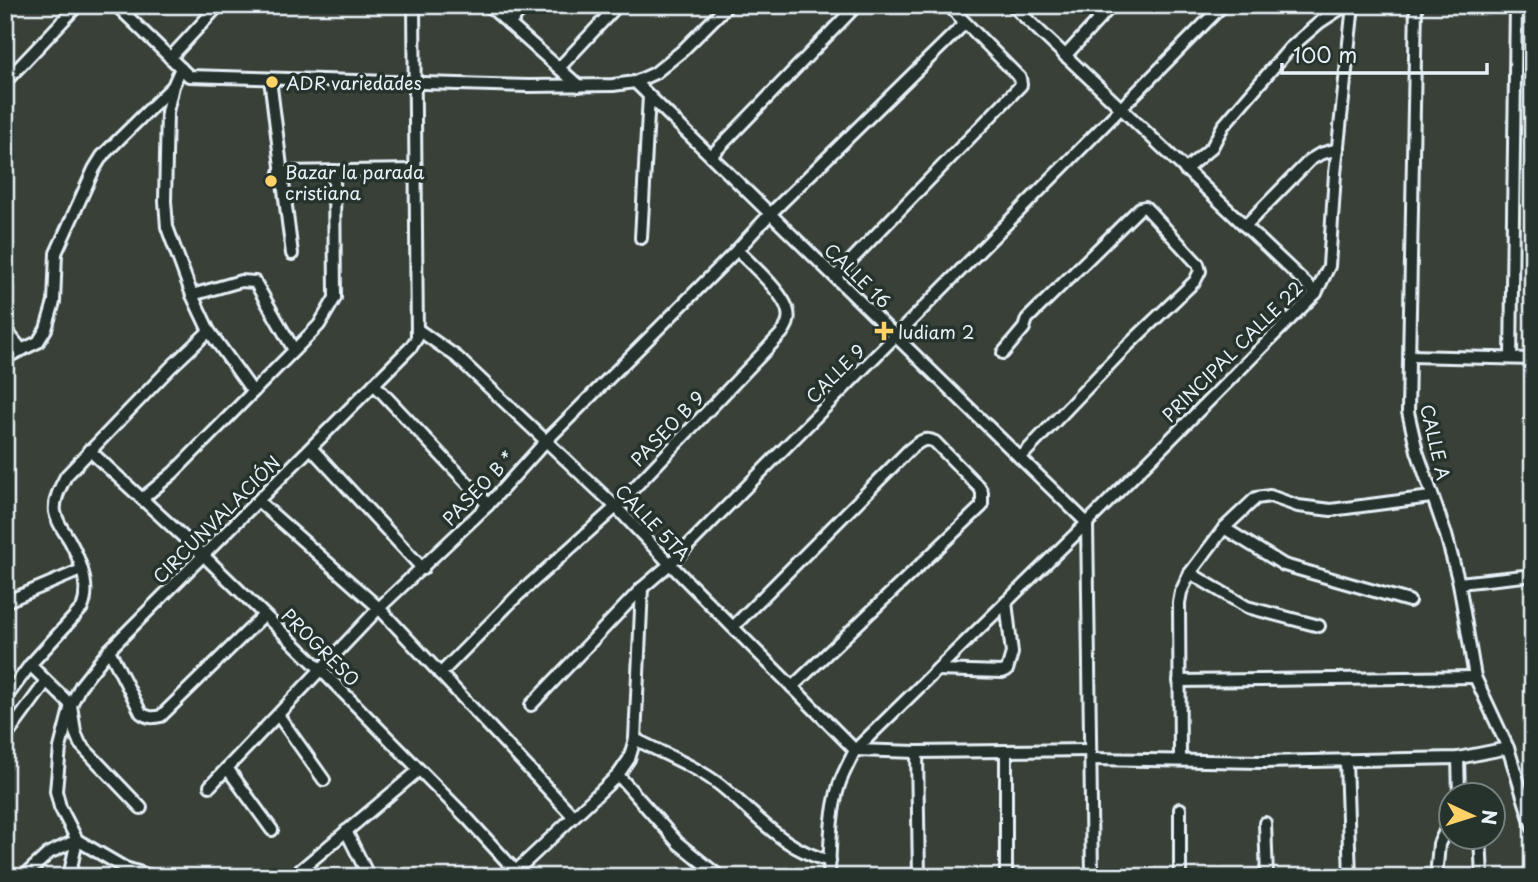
<svg xmlns="http://www.w3.org/2000/svg" width="1538" height="882" viewBox="0 0 1538 882" font-family="'Playpen Sans',sans-serif">
<style>
.lines{fill:none;stroke-linecap:round;stroke-linejoin:round}
.street-casing{stroke:#e8f1f8;stroke-width:16}
.street{stroke:#26332d;stroke-width:10}
.poi-dot{fill:#ffd166;stroke:#26332d;stroke-width:2.5}
.labels{text-anchor:middle;dominant-baseline:central;stroke-width:7;stroke-linejoin:round;paint-order:stroke}
.poi-label{font-size:18px;fill:#e8f1f8;stroke:#26332d;text-anchor:start}
.street-label{font-size:18px;fill:#e8f1f8;stroke:#26332d}
</style>
<rect width="100%" height="100%" fill="#394038"/>
<filter id="ink" filterUnits="userSpaceOnUse"><feTurbulence type="fractalNoise" baseFrequency=".0143" numOctaves="2"/><feDisplacementMap in="SourceGraphic" scale="14" xChannelSelector="R" yChannelSelector="G"/><feConvolveMatrix kernelMatrix="1 2 1 2 8 2 1 2 1" color-interpolation-filters="sRGB"/></filter>
<g filter="url(#ink)">
<g class="lines">
<g class="street-casing">
<g id="street">
<path d="M 116,5 L 189,76 L 529,86 L 613,85 L 635,82 L 655,73 L 682,51 L 728,5"/>
<path d="M 488,5 L 579,86"/>
<path d="M 1012,5 L 1316,293"/>
<path d="M 1416,5 L 1408,412 L 1417,451 L 1446,535 L 1459,583 L 1475,677 L 1508,748 L 1533,828"/>
<path d="M 509,24 L 526,5"/>
<path d="M 1065,56 L 1112,5"/>
<path d="M 170,58 L 219,5"/>
<path d="M 181,68 L 173,86 L 167,112 L 165,201 L 167,227 L 192,295 L 209,331 L 253,392"/>
<path d="M 559,68 L 618,5"/>
<path d="M 270,79 L 292,254"/>
<path d="M 5,82 L 78,5"/>
<path d="M 635,82 L 1087,523"/>
<path d="M 711,156 L 857,5"/>
<path d="M 1185,170 L 1212,147 L 1223,126 L 1290,48 L 1320,22 L 1346,5"/>
<path d="M 280,172 L 415,170"/>
<path d="M 1245,226 L 1310,160 L 1320,154 L 1338,149"/>
<path d="M 641,238 L 649,96"/>
<path d="M 835,277 L 1021,85 L 1020,78 L 948,5"/>
<path d="M 192,295 L 241,281 L 255,282 L 294,350"/>
<path d="M 5,329 L 22,350"/>
<path d="M 417,329 L 457,357 L 616,507 L 670,564 L 855,750"/>
<path d="M 1003,353 L 1024,328 L 1027,319 L 1140,208 L 1145,207 L 1149,211 L 1198,264 L 1200,271 L 1195,281 L 1125,348 L 1020,458"/>
<path d="M 1410,356 L 1533,359"/>
<path d="M 5,358 L 38,342 L 46,329 L 54,302 L 56,253 L 94,169 L 102,156 L 171,88"/>
<path d="M 1511,358 L 1516,5"/>
<path d="M 374,384 L 488,505"/>
<path d="M 311,448 L 423,569"/>
<path d="M 89,450 L 204,556 L 321,670 L 468,819 L 521,877"/>
<path d="M 142,499 L 173,473 L 319,325 L 335,298 L 334,171"/>
<path d="M 258,501 L 379,608 L 573,816"/>
<path d="M 1087,523 L 1092,877"/>
<path d="M 1224,528 L 1284,565 L 1409,601"/>
<path d="M 1190,573 L 1247,607 L 1319,626"/>
<path d="M 1459,583 L 1533,575"/>
<path d="M 5,602 L 81,570"/>
<path d="M 733,627 L 909,450 C 918,443 924,436 935,442 L 979,487 L 982,492 L 982,506 L 792,687"/>
<path d="M 109,650 L 141,713 C 148,718 153,718 161,716 L 264,615"/>
<path d="M 30,665 L 71,705 L 75,732 L 80,744 L 141,808"/>
<path d="M 937,670 L 1002,672 L 1007,670 L 1012,653 L 1006,602"/>
<path d="M 440,674 L 518,595 L 616,507 L 782,333 C 787,326 790,320 788,312 C 785,294 751,264 737,250"/>
<path d="M 1179,681 L 1475,677"/>
<path d="M 5,699 L 30,665 L 82,608 C 91,588 80,560 70,541 C 64,531 57,523 55,512 C 53,500 61,486 66,476 L 171,367 L 209,331"/>
<path d="M 531,705 L 642,588 L 670,564 L 1223,5"/>
<path d="M 278,715 L 324,780"/>
<path d="M 5,738 L 46,682"/>
<path d="M 635,739 C 662,753 697,767 720,785 C 756,814 783,850 830,861"/>
<path d="M 855,750 L 917,752 L 1090,750"/>
<path d="M 1006,751 L 1006,877"/>
<path d="M 917,752 L 919,877"/>
<path d="M 1458,758 L 1459,794"/>
<path d="M 1091,759 L 1262,762 L 1458,758 L 1508,748"/>
<path d="M 1180,759 L 1179,603 L 1181,592 L 1190,573 L 1224,528 L 1256,498 L 1270,496 L 1298,506 L 1331,510 L 1431,497"/>
<path d="M 1346,761 L 1350,877"/>
<path d="M 227,768 L 272,830"/>
<path d="M 618,775 L 678,843 L 720,877"/>
<path d="M 210,786 L 379,608 L 488,505 L 546,441 L 737,250 L 770,214 L 965,23"/>
<path d="M 1265,823 L 1267,877"/>
<path d="M 346,831 L 369,877"/>
<path d="M 1480,836 L 1482,877"/>
<path d="M 23,877 L 49,853 L 77,840"/>
<path d="M 69,877 L 77,840"/>
<path d="M 154,877 L 125,868 L 77,840 L 60,807 L 56,791 L 60,748 L 71,705 L 81,685 L 109,650 L 411,347 L 417,338 L 414,5"/>
<path d="M 292,877 L 419,770"/>
<path d="M 499,877 L 517,870 L 618,775 L 629,759 L 635,739 L 642,588"/>
<path d="M 829,877 C 830,846 830,814 839,785 C 843,773 850,761 855,750 L 1087,523 L 1316,293 L 1329,266 L 1335,174 L 1353,5"/>
<path d="M 1180,877 L 1180,809"/>
<path d="M 1436,877 L 1439,844 L 1450,821"/>
</g>
</g>
<use href="#street" class="street"/>
</g>
</g>
<g class="poi-dot">
<circle cx="272" cy="82" r="7"/>
<circle cx="271" cy="181" r="7"/>
<path d="M880.5 320.5h7v7h7v7h-7v7h-7v-7h-7v-7h7z"/>
</g>
<g class="labels">
<g class="poi-label">
<text x="286" y="82">ADR variedades</text>
<text x="285" y="171">Bazar la parada<tspan x="285" dy="21">cristiana</tspan></text>
<text x="898" y="331">ludiam 2</text>
</g>
<g class="street-label">
<text transform="translate(858 275) rotate(44)">CALLE 16</text>
<text transform="translate(1232 351) rotate(-45)">PRINCIPAL CALLE 22</text>
<text transform="translate(835 373) rotate(-45)">CALLE 9</text>
<text transform="translate(667 428) rotate(-46)">PASEO B 9</text>
<text transform="translate(1436 442) rotate(77)">CALLE A</text>
<text transform="translate(478 488) rotate(-46)">PASEO B *</text>
<text transform="translate(216 519) rotate(-45)">CIRCUNVALACIÓN</text>
<text transform="translate(653 522) rotate(46)">CALLE 5TA</text>
<text transform="translate(321 647) rotate(45)">PROGRESO</text>
</g>
</g>
<rect width="1538" height="882" fill="none" stroke="#26332d" stroke-width="28"/>
<rect x="14" y="14" width="1510" height="854" fill="none" stroke="#e8f1f8" stroke-width="2.5" filter="url(#ink)"/>
<g transform="translate(1472 816) rotate(94)"><circle r="33" fill="#26332d" stroke="#747f7e" stroke-width="2"/>
<path d="M0-5L12 26L0 18L-12 26Z" fill="#ffd166"/>
<text y="-10" font-size="19" font-weight="bold" text-anchor="middle" fill="#e8f1f8">N</text>
</g>
<path d="M1282 63v10h205v-10" fill="none" stroke="#e8f1f8" stroke-width="3.5"/>
<text x="1293" y="63" font-size="21" fill="#e8f1f8" stroke="#26332d" stroke-width="5" paint-order="stroke">100 m</text>
</svg>
